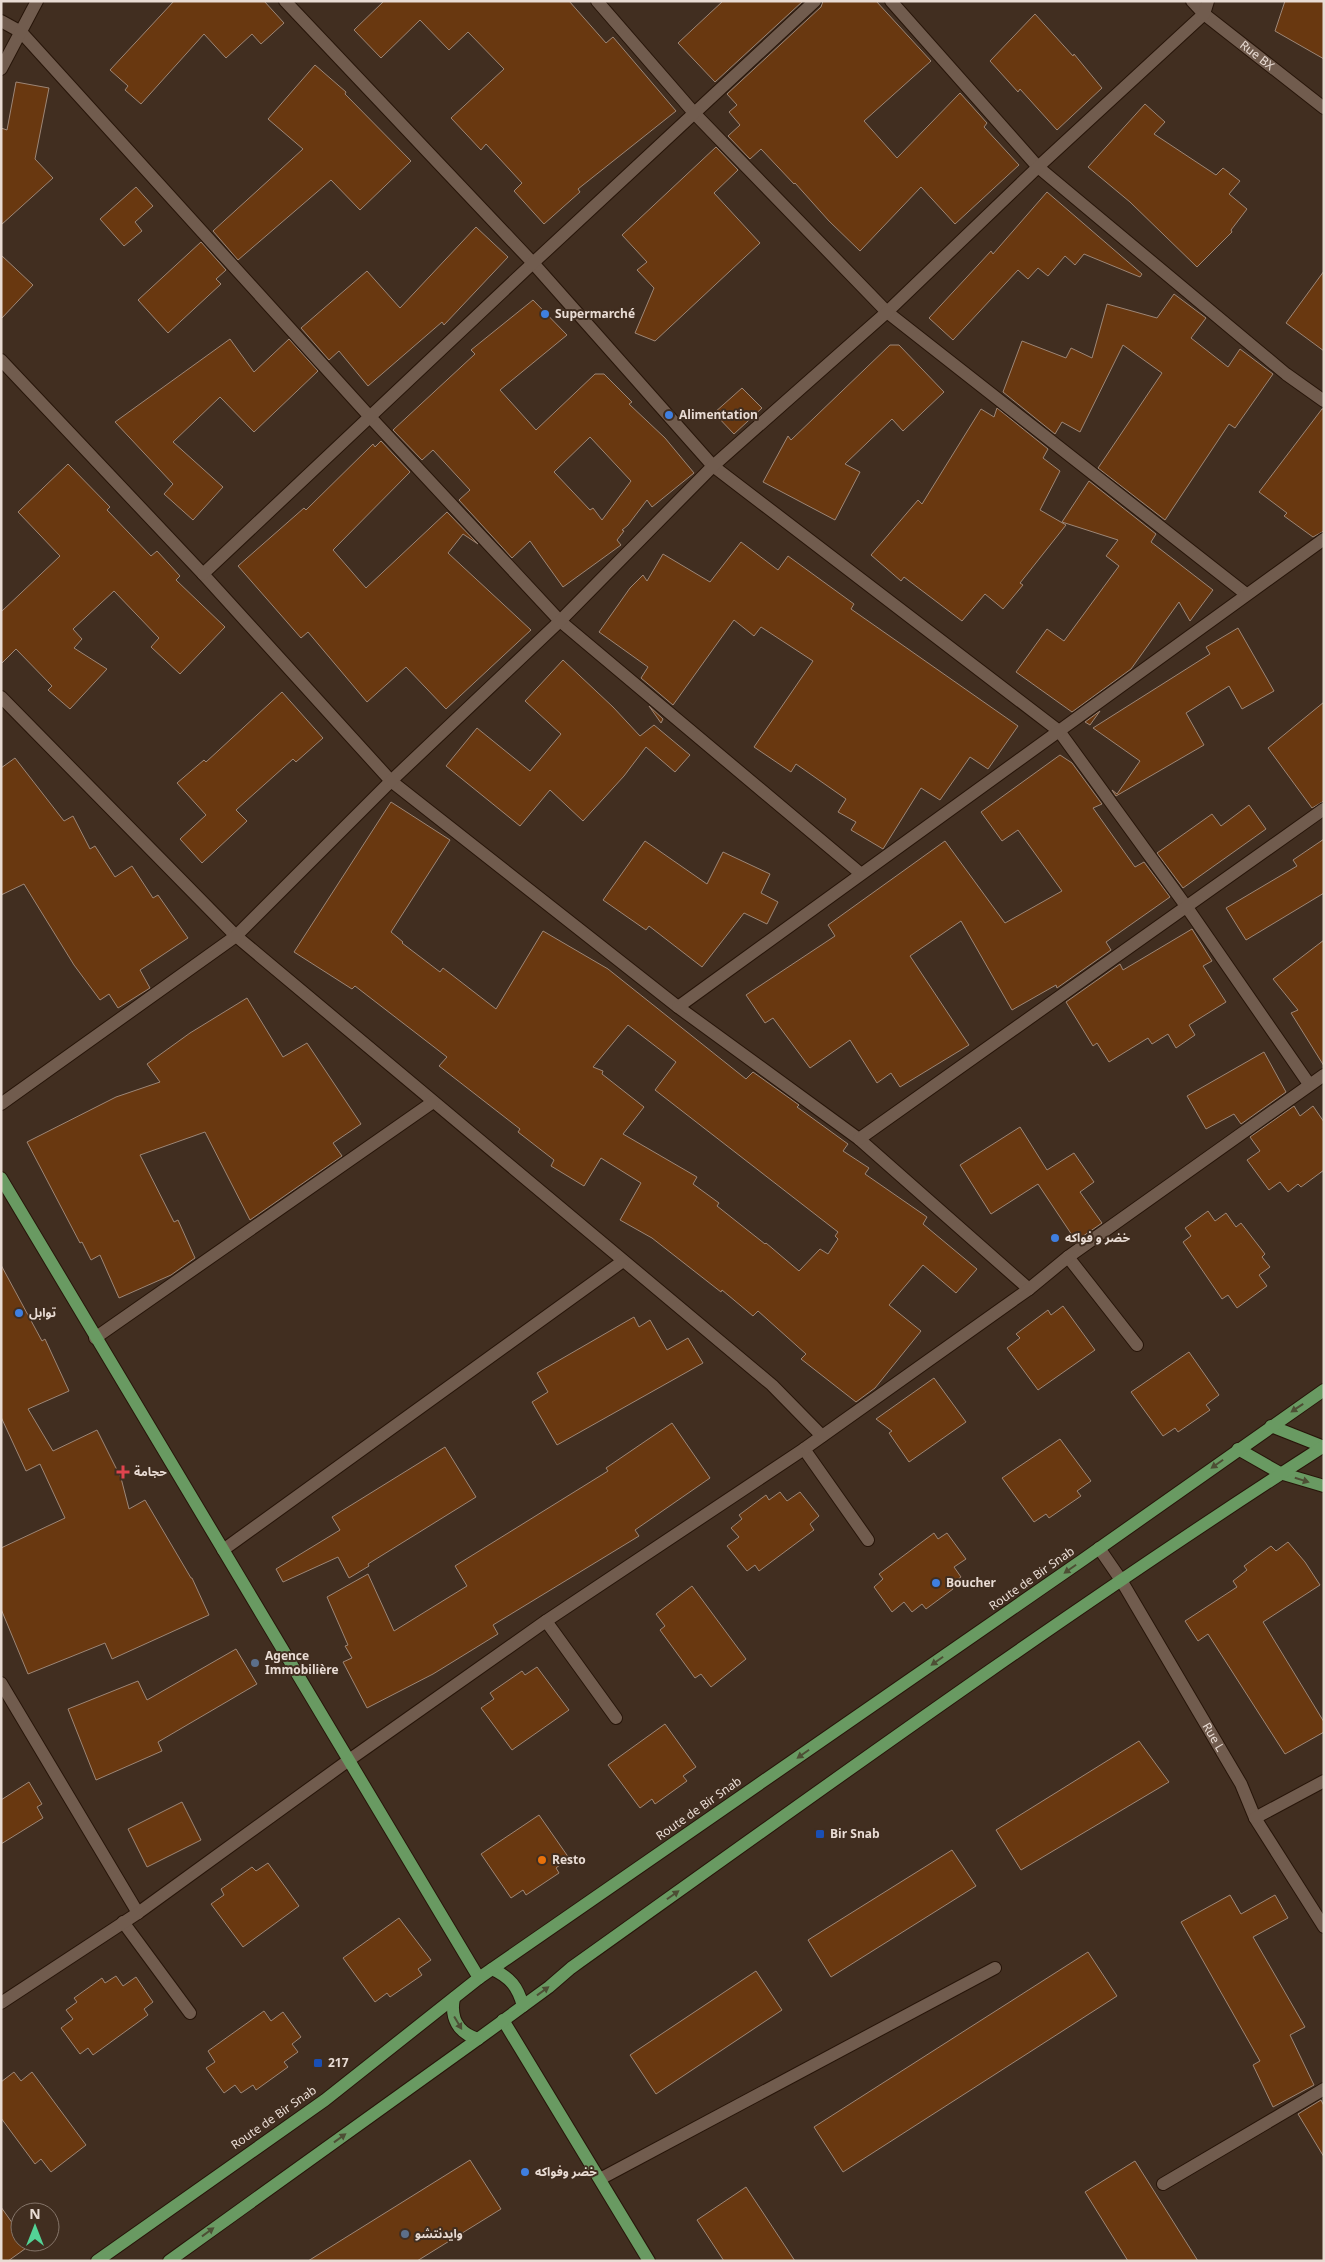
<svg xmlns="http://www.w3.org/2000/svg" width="1325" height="2262" viewBox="0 0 1325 2262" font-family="Georgia,'Noto Sans Arabic',serif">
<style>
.building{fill:#693810;stroke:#9d8676;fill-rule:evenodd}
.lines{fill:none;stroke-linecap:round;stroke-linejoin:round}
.minor-casing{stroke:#271509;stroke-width:14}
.major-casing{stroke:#271509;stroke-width:14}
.minor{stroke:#715c4e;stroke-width:12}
.major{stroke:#699a62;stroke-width:12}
.oneway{fill:#4d4e34}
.shop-dot{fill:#3f7fe0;stroke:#412e20;stroke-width:2}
.health-dot{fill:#e0444e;stroke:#412e20;stroke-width:2}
.service-dot{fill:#5c6f8a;stroke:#412e20;stroke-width:2}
.transit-dot{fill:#1a4fb4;stroke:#412e20;stroke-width:2}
.food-dot{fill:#e8710a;stroke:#412e20;stroke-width:2}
.labels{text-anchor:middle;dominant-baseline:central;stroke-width:4;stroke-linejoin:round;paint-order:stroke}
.street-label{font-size:12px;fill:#e9dcd4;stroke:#412e20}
.poi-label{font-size:12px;font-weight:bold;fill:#e9dcd4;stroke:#412e20;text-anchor:start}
</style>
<rect width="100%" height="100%" fill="#412e20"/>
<g class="building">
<path d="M 174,1 L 264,1 L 284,23 L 261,44 L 252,34 L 226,58 L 204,34 L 141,104 L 125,90 L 128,86 L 110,70 Z"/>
<path d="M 384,1 L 569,1 L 606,43 L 613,37 L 676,111 L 578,189 L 580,192 L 544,224 L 514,191 L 522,183 L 486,144 L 481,150 L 451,118 L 504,69 L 468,32 L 449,50 L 420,20 L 381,58 L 354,30 Z"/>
<path d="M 723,1 L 803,1 L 715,82 L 678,43 Z"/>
<path d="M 823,1 L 876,1 L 931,61 L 864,121 L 897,158 L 960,93 L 987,123 L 984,127 L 1019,165 L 955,224 L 921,187 L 860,251 L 829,221 L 795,183 L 794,184 L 761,149 L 750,159 L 728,136 L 740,125 L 729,112 L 737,105 L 727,94 L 821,7 Z"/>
<path d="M 1285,1 L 1324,1 L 1324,59 L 1275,31 Z"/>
<path d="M 1035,14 L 1073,56 L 1074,54 L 1102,88 L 1057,130 L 1020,89 L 1018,92 L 990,61 Z"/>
<path d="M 315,65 L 346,92 L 345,94 L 411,161 L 360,210 L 331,180 L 238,260 L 213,231 L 303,149 L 268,119 Z"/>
<path d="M 16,82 L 49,88 L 35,159 L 53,178 L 1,225 L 1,128 L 7,130 Z"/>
<path d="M 1145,104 L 1165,122 L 1154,134 L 1216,175 L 1223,168 L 1240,181 L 1229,194 L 1247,209 L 1231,230 L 1232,232 L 1197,267 L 1130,202 L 1088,167 Z"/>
<path d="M 716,147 L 738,170 L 714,193 L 760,243 L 655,341 L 635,333 L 654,288 L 637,270 L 647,262 L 622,235 Z"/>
<path d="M 136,187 L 153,206 L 135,222 L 142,231 L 124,246 L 100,219 Z"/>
<path d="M 1047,192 L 1142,274 L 1140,277 L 1084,254 L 1075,265 L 1065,256 L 1048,276 L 1038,268 L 1028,279 L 1018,270 L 953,340 L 929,318 L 991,251 L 993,254 Z"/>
<path d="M 476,227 L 508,257 L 444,325 L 442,322 L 368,386 L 339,351 L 329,360 L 301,328 L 367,271 L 400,308 Z"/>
<path d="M 201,242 L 226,270 L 216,279 L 221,284 L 168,333 L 138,300 Z"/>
<path d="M 1,255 L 33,285 L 1,319 Z"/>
<path d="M 1324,271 L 1324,351 L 1286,323 Z"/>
<path d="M 1174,294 L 1206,318 L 1191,338 L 1228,367 L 1240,349 L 1273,374 L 1235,428 L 1229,424 L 1165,520 L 1098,468 L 1162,373 L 1123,345 L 1080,432 L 1062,422 L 1055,434 L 1003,392 L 1022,341 L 1066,358 L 1071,348 L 1092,358 L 1107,304 L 1157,318 Z"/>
<path d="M 533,300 L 567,335 L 500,390 L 536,430 L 595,374 L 604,374 L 632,402 L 629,404 L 665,438 L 694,473 L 652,507 L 647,500 L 628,525 L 622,530 L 624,531 L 617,540 L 621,545 L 563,587 L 530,541 L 512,558 L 459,500 L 470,490 L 433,450 L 422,460 L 393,430 L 475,354 L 471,350 ZM 590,437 L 631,481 L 602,520 L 593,508 L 590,510 L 554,472 Z"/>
<path d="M 230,339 L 254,372 L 289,339 L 318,371 L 254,432 L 220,397 L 173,442 L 223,487 L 193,520 L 164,494 L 173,484 L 115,422 Z"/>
<path d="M 890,345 L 899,345 L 944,392 L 903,431 L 892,419 L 845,464 L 860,472 L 835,520 L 763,482 L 788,436 L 791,440 Z"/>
<path d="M 742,388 L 762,408 L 734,434 L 714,413 Z"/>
<path d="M 997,408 L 1048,449 L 1043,458 L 1060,471 L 1040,510 L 1066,525 L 1020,583 L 1023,585 L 1003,609 L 985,594 L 962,621 L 904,577 L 901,581 L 871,555 L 918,500 L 922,504 L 981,409 L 994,417 Z"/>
<path d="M 1322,409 L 1324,409 L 1324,531 L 1313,537 L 1284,516 L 1287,513 L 1259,492 Z"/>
<path d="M 381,441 L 410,472 L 333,550 L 366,588 L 447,512 L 478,544 L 463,534 L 448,553 L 531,630 L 446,709 L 406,667 L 367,702 L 308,632 L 301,638 L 238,566 L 304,508 L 306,510 L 373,444 L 375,447 Z"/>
<path d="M 68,464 L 110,507 L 107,510 L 151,556 L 157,551 L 180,576 L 176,580 L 225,627 L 180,674 L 151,647 L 159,638 L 114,591 L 73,629 L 82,639 L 74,648 L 107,669 L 70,709 L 48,690 L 52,686 L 16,649 L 1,664 L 1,612 L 60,556 L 18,512 Z"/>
<path d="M 1089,481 L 1156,534 L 1151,542 L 1213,590 L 1190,621 L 1179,602 L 1131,669 L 1072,712 L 1016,672 L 1047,629 L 1064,641 L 1119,566 L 1106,556 L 1118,540 L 1062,522 Z"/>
<path d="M 741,542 L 778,570 L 788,556 L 854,604 L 851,609 L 1018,726 L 988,769 L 970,757 L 940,800 L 921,788 L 883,849 L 851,830 L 856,822 L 838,812 L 846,799 L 796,764 L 791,772 L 754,747 L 813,661 L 761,627 L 754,636 L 734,620 L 673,705 L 641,678 L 648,667 L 599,632 L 630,588 L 643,575 L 647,581 L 663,554 L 710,582 Z"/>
<path d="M 1238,628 L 1274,691 L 1242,709 L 1229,686 L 1186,713 L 1204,745 L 1116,796 L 1112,790 L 1117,794 L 1140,761 L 1093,728 L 1210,654 L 1206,647 Z"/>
<path d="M 563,660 L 613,707 L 640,736 L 654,725 L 690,755 L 675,772 L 646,747 L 624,776 L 583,821 L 550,790 L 520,826 L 446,766 L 477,728 L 530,771 L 561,734 L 525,701 Z"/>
<path d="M 282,692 L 323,738 L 296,762 L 293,759 L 236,810 L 247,821 L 202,863 L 180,839 L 206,815 L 177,783 L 204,760 L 206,762 Z"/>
<path d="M 1324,702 L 1324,801 L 1312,808 L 1268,748 Z"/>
<path d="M 649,706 L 663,719 L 661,723 Z"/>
<path d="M 1100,711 L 1090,725 L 1085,722 Z"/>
<path d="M 1060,755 L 1072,763 L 1102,804 L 1093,808 L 1135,867 L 1144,862 L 1170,897 L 1106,942 L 1111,950 L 1057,988 L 1056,985 L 1012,1010 L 961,921 L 910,956 L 969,1045 L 900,1087 L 891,1073 L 877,1083 L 850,1040 L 810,1068 L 773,1018 L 765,1023 L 746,995 L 835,936 L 828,925 L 945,841 L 1005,923 L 1062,891 L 1018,830 L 1002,841 L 981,812 Z"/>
<path d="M 15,758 L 64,821 L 73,816 L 90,849 L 95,846 L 115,877 L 132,866 L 153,898 L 158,895 L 188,938 L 140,970 L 150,988 L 118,1008 L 109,994 L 100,1000 L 74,965 L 24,884 L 1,895 L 1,768 Z"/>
<path d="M 391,802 L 450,840 L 391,932 L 403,942 L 402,943 L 440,972 L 443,968 L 496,1009 L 543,931 L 608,969 L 746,1079 L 753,1072 L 799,1105 L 797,1107 L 848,1144 L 843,1151 L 869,1168 L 865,1174 L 927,1217 L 923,1224 L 977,1269 L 956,1293 L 923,1265 L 889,1305 L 921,1331 L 875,1388 L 856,1402 L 801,1359 L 806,1354 L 758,1311 L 753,1316 L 722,1290 L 721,1292 L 652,1238 L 620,1220 L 641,1183 L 601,1158 L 584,1186 L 551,1166 L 554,1160 L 518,1132 L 520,1129 L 439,1066 L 447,1057 L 355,986 L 352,989 L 294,952 ZM 628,1025 L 676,1062 L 655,1090 L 838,1232 L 835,1236 L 838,1239 L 828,1254 L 820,1249 L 799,1271 L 766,1243 L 765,1244 L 717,1206 L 719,1203 L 693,1184 L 697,1177 L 623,1134 L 644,1107 L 602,1074 L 603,1071 L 593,1067 Z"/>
<path d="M 1249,805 L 1266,829 L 1183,888 L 1157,853 L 1212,814 L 1221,826 Z"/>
<path d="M 1324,839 L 1324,893 L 1246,940 L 1226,908 L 1297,866 L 1293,860 Z"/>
<path d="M 645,841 L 707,884 L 723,852 L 770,874 L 761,893 L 778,902 L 767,924 L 744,913 L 702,967 L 649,926 L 646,930 L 603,900 Z"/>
<path d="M 1192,929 L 1212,961 L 1203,966 L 1226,1002 L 1189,1025 L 1195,1035 L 1176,1048 L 1168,1034 L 1152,1044 L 1148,1038 L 1109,1062 L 1097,1043 L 1093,1046 L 1066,1002 L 1120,964 L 1123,970 Z"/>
<path d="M 1324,940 L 1324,1066 L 1291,1013 L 1298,1010 L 1273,979 Z"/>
<path d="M 247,998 L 283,1057 L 307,1043 L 361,1124 L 333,1143 L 342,1156 L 250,1220 L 205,1132 L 140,1155 L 174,1222 L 178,1220 L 195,1258 L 171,1275 L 119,1298 L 100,1255 L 91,1260 L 82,1242 L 80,1243 L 27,1142 L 116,1097 L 160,1082 L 147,1064 L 190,1033 Z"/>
<path d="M 1264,1052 L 1286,1092 L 1241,1124 L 1234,1114 L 1206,1129 L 1187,1096 Z"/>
<path d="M 1294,1106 L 1300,1116 L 1313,1106 L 1324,1122 L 1324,1170 L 1301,1187 L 1298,1184 L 1288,1192 L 1280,1182 L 1269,1190 L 1247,1160 L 1260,1151 L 1250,1137 Z"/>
<path d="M 1020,1127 L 1047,1170 L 1074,1153 L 1094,1182 L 1080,1192 L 1102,1223 L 1076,1241 L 1038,1184 L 991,1214 L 960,1165 Z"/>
<path d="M 1208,1211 L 1215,1221 L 1226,1213 L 1236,1227 L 1241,1223 L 1265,1254 L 1262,1257 L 1270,1267 L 1259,1275 L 1267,1286 L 1237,1308 L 1228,1295 L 1222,1299 L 1183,1242 L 1191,1236 L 1185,1228 Z"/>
<path d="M 1,1265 L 42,1341 L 45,1339 L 69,1391 L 28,1409 L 53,1451 L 97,1430 L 121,1478 L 129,1509 L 145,1500 L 191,1578 L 192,1578 L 209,1615 L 112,1659 L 105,1643 L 28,1674 L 1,1609 L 1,1548 L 65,1518 L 40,1464 L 26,1471 L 1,1417 Z"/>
<path d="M 1063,1306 L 1095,1350 L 1038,1390 L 1007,1348 L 1020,1338 L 1016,1334 L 1048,1310 L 1051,1315 Z"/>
<path d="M 634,1317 L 639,1327 L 650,1320 L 667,1350 L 688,1338 L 703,1363 L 557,1445 L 532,1402 L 548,1392 L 537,1373 Z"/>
<path d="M 1189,1352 L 1219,1395 L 1206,1405 L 1210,1410 L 1178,1432 L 1175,1428 L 1163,1436 L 1131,1392 Z"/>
<path d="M 934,1378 L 966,1422 L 909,1462 L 889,1433 L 892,1431 L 876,1419 Z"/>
<path d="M 672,1423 L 710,1478 L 635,1530 L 639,1536 L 493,1625 L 498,1634 L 433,1674 L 367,1708 L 343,1662 L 352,1658 L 345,1646 L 348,1645 L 327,1597 L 368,1574 L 394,1631 L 467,1586 L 455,1566 L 608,1471 L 606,1468 Z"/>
<path d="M 1060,1439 L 1091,1481 L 1077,1491 L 1081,1496 L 1049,1518 L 1046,1514 L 1034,1522 L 1002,1478 Z"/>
<path d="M 445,1447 L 476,1497 L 368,1564 L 369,1566 L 349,1578 L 338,1557 L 283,1582 L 276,1569 L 340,1530 L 332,1517 Z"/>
<path d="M 780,1492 L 787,1501 L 800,1492 L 819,1516 L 810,1524 L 814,1530 L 759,1571 L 755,1565 L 747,1571 L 727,1546 L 739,1537 L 731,1528 L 742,1519 L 739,1515 L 766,1495 L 769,1500 Z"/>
<path d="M 934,1533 L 938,1539 L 947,1533 L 966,1559 L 954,1567 L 961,1577 L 950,1585 L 953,1589 L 926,1609 L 922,1604 L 912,1612 L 904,1602 L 892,1612 L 874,1587 L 883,1579 L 879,1574 Z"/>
<path d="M 1288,1542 L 1305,1562 L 1320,1585 L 1263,1622 L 1324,1722 L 1324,1732 L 1285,1754 L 1208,1634 L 1198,1641 L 1185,1621 L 1237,1587 L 1233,1581 L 1247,1570 L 1244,1566 L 1271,1546 L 1276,1551 Z"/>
<path d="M 692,1586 L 746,1659 L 711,1687 L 701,1674 L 695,1678 L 660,1630 L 665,1626 L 656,1614 Z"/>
<path d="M 236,1649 L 257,1684 L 158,1742 L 162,1751 L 96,1780 L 68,1709 L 138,1681 L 147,1700 Z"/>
<path d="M 537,1667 L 569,1710 L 512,1750 L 481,1708 L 494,1699 L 490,1693 L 522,1671 L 525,1675 Z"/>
<path d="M 665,1724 L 696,1767 L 683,1776 L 687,1781 L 655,1804 L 652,1799 L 640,1808 L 608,1765 Z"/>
<path d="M 1139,1741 L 1169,1782 L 1021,1870 L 996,1830 Z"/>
<path d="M 29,1782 L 42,1804 L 37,1807 L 43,1818 L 1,1844 L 1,1800 Z"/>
<path d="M 182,1802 L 201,1840 L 147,1867 L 128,1829 Z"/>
<path d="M 539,1815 L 569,1858 L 556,1868 L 559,1873 L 526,1895 L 523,1890 L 511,1898 L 481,1854 Z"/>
<path d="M 952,1850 L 976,1886 L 831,1977 L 808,1940 Z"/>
<path d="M 268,1863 L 299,1906 L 243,1947 L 211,1904 L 224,1895 L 221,1889 L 252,1867 L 256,1871 Z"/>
<path d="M 1230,1895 L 1241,1914 L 1275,1895 L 1288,1918 L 1253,1937 L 1305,2027 L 1290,2035 L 1314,2085 L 1273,2107 L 1253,2065 L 1260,2061 L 1181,1922 Z"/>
<path d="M 399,1918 L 431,1960 L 418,1969 L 422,1975 L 390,1997 L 387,1993 L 375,2002 L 343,1958 Z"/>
<path d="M 1088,1952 L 1117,1996 L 843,2172 L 814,2127 Z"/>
<path d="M 756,1971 L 782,2010 L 656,2094 L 630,2055 Z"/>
<path d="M 116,1976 L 123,1986 L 136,1977 L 153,2002 L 144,2009 L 148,2015 L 93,2055 L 88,2048 L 80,2054 L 61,2028 L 73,2019 L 66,2010 L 77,2002 L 74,1998 L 102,1978 L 105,1983 Z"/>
<path d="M 264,2011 L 271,2021 L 283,2012 L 301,2037 L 292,2044 L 298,2052 L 284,2062 L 288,2067 L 256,2090 L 253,2085 L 241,2093 L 235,2085 L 224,2093 L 206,2068 L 215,2062 L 208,2051 Z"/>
<path d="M 14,2072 L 21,2081 L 32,2072 L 86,2145 L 51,2172 L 41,2159 L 35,2164 L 1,2118 L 1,2082 Z"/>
<path d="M 1321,2100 L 1324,2106 L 1324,2157 L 1298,2114 Z"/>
<path d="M 470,2160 L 501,2209 L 417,2261 L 308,2261 Z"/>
<path d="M 1135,2161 L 1198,2261 L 1128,2261 L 1085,2192 Z"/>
<path d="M 746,2187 L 795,2261 L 724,2261 L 697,2220 Z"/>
<path d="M 1,2207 L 20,2234 L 20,2242 L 26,2242 L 29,2246 L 8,2261 L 1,2261 Z"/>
</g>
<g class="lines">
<g class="minor-casing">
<g id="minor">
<path d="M 285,1 L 533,263 L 713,466 L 1059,731 L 1186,906 L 1309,1084"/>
<path d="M 597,1 L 695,114 L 887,312 L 1246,594"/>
<path d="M 891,1 L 1038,167 L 1286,374 L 1324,401"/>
<path id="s1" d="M 1192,1 L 1204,14 L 1324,108"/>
<path d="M 1,21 L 21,32 L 371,418 L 560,621 L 860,873"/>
<path d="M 1,69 L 37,1"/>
<path d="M 1,360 L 203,574 L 391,781 L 678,1007 L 859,1139 L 1029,1289"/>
<path d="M 203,574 L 533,263 L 815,1"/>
<path d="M 1,697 L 236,936 L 772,1385 L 822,1436"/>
<path d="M 678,1007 L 1324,539"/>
<path d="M 1,1104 L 236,936 L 391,781 L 560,621 L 713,466 L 887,312 L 1038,167 L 1204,14 L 1208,1"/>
<path d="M 859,1139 L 1324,809"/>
<path d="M 1068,1257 L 1137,1345"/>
<path d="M 95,1338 L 433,1102"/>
<path d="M 804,1449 L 868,1540"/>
<path id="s2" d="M 1099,1548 L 1121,1580 L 1241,1784 L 1255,1818 L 1324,1927"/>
<path d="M 223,1550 L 623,1261"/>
<path d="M 546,1621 L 616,1718"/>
<path d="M 1,1683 L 138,1913"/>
<path d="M 1255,1818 L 1324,1781"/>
<path d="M 123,1922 L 190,2013"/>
<path d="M 1,2003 L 138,1913 L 349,1760 L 546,1621 L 804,1449 L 1029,1289 L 1068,1257 L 1324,1075"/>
<path d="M 600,2179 L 995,1968"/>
<path d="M 1163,2184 L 1324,2089"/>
</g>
</g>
<g class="major-casing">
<g id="major">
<path d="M 1,1178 L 479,1978"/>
<path d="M 1271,1426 L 1324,1447"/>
<path d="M 1238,1449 L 1280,1473 L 1324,1486"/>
<path d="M 492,1969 C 510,1977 518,1987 523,2006"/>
<path d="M 454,1998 C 450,2018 458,2033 478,2039"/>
<path d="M 503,2020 L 649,2261"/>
<path d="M 97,2261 L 325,2100 L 479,1978 L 1084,1559 L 1324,1390"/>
<path d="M 169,2261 L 478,2039 L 549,1987 L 571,1968 C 819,1791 1067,1611 1324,1446"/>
</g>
</g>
<use href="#minor" class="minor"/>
<use href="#major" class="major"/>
</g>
<defs><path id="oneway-solid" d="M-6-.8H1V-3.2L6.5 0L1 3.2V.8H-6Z" transform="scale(1.25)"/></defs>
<g class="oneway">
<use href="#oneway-solid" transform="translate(1297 1408) rotate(146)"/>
<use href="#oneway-solid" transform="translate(1217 1464) rotate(145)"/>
<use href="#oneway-solid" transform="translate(1302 1480) rotate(17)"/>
<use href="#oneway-solid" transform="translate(1070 1569) rotate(145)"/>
<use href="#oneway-solid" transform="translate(937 1661) rotate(145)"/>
<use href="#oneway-solid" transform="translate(803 1754) rotate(145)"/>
<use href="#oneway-solid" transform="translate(673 1895) rotate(-35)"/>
<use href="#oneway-solid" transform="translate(543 1991) rotate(-36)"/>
<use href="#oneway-solid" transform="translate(458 2023) rotate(59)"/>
<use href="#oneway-solid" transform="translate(340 2138) rotate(-36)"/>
<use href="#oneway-solid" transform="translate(208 2232) rotate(-36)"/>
</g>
<g class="shop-dot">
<circle cx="545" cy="314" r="5"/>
<circle cx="669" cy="415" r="5"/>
<circle cx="1055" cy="1238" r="5"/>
<circle cx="19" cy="1313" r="5"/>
<circle cx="936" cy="1583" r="5"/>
<circle cx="525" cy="2172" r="5"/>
</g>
<path class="health-dot" d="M120.5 1464.5h5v5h5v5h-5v5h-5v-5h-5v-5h5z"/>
<g class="service-dot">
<circle cx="255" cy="1663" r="5"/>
<circle cx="405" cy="2234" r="5"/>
</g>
<g class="transit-dot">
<rect x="815" y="1829" width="10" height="10" rx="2.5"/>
<rect x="313" y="2058" width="10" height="10" rx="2.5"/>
</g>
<circle class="food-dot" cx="542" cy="1860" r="5"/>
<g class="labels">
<g class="street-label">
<text stroke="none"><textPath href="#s1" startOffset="85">Rue BX</textPath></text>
<text transform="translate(1032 1579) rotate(-35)">Route de Bir Snab</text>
<text stroke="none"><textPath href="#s2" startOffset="221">Rue L</textPath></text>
<text transform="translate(699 1809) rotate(-35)">Route de Bir Snab</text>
<text transform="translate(274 2118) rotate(-35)">Route de Bir Snab</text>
</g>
<g class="poi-label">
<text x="555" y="314">Supermarché</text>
<text x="679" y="415">Alimentation</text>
<text x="1065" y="1238">خضر و فواكه</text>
<text x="29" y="1313">توابل</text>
<text x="134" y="1472">حجامة</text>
<text x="946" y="1583">Boucher</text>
<text x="265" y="1656">Agence<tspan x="265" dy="14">Immobilière</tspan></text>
<text x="830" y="1834">Bir Snab</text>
<text x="552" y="1860">Resto</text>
<text x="328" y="2063">217</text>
<text x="535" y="2172">خضر وفواكه</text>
<text x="415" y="2234">وايدنتشو</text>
</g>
</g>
<rect width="1325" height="2262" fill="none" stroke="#e9dcd4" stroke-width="5"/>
<g transform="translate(35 2227)"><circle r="24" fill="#412e20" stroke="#847468"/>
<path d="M0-4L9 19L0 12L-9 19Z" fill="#53d396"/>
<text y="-8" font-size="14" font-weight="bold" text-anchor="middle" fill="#e9dcd4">N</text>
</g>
</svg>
